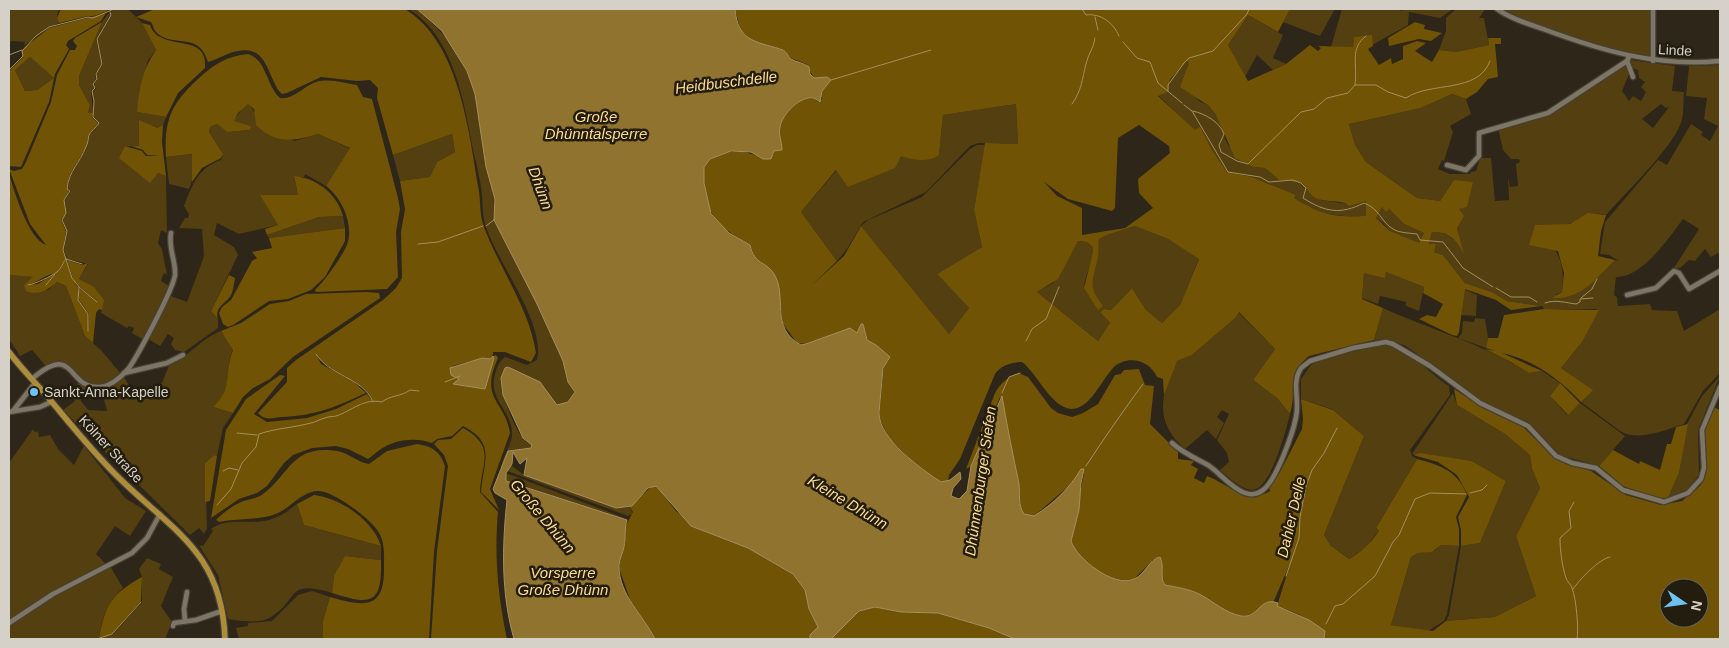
<svg xmlns="http://www.w3.org/2000/svg" width="1729" height="648" viewBox="0 0 1729 648" font-family="Arial,sans-serif">
<style>
.green{fill:#533f0f;fill-rule:evenodd}
.forest{fill:#705304;fill-rule:evenodd}
.water{fill:#917330;stroke:#a58f5e}
.lines{fill:none;stroke-linecap:round;stroke-linejoin:round}
.stream{stroke:#a58f5e;stroke-width:1}
.minor-casing{stroke:#474137;stroke-width:7}
.major-casing{stroke:#474137;stroke-width:8}
.minor{stroke:#7d7666;stroke-width:4.5}
.major{stroke:#ad8d3a;stroke-width:5.5}
.poi-dot{fill:#6dc2f3;stroke:#231d0f;stroke-width:2}
.labels{text-anchor:middle;dominant-baseline:central;stroke-width:5;stroke-linejoin:round;paint-order:stroke}
.street-label{font-size:14px;fill:#d5d1c8;stroke:#231d0f}
.poi-label{font-size:14px;fill:#d5d1c8;stroke:#231d0f;text-anchor:start}
.water-label{font-size:15px;font-style:italic;fill:#fddb92;stroke:#231d0f}
</style>
<rect width="100%" height="100%" fill="#2d2619"/>
<g class="green">
<path d="M 9,9 L 61,9 L 62,10 L 58,11 L 57,18 L 59,23 L 49,27 L 24,46 L 25,42 L 11,41 L 9,44 Z"/>
<path d="M 122,9 L 128,9 L 142,23 L 156,50 L 148,60 L 137,112 L 166,117 L 163,125 L 157,128 L 139,146 L 125,146 L 158,173 L 166,176 L 167,233 L 161,230 L 158,243 L 162,249 L 167,275 L 164,273 L 161,281 L 169,286 L 144,340 L 132,333 L 134,328 L 129,326 L 127,328 L 101,313 L 102,310 L 93,286 L 79,279 L 88,264 L 67,259 L 64,250 L 67,231 L 62,220 L 66,214 L 65,200 L 71,191 L 68,189 C 69,170 81,162 87,147 C 88,143 88,139 90,135 C 92,131 97,128 99,123 L 93,116 L 94,101 L 92,91 L 96,89 L 94,84 L 97,80 L 96,75 L 103,64 L 97,39 L 111,15 L 110,13 L 114,9 Z"/>
<path d="M 409,9 L 417,9 L 446,37 L 467,71 L 475,94 L 486,167 L 495,199 L 494,220 L 537,304 L 563,361 L 568,382 L 575,392 L 568,402 L 557,405 L 542,384 L 512,369 L 505,368 C 497,386 511,423 523,438 C 525,441 529,443 532,445 L 531,448 L 509,450 L 501,469 C 502,456 513,444 512,432 C 511,409 488,400 495,374 C 497,367 499,362 505,357 L 527,365 L 537,360 C 546,324 496,261 485,224 C 482,212 483,199 481,187 C 479,174 476,162 473,150 C 464,102 454,37 409,9 Z"/>
<path d="M 1290,9 L 1335,9 L 1320,36 L 1283,22 Z"/>
<path d="M 1342,9 L 1397,9 L 1402,11 L 1403,9 L 1453,9 L 1440,18 L 1409,12 L 1408,25 L 1372,45 L 1372,36 L 1354,37 L 1353,47 L 1331,47 Z"/>
<path d="M 1456,9 L 1485,9 L 1479,18 L 1484,18 L 1489,45 L 1456,52 L 1439,50 L 1446,31 L 1446,18 Z"/>
<path d="M 1500,9 L 1651,9 L 1651,57 C 1627,61 1522,22 1500,9 Z"/>
<path d="M 109,13 L 110,15 L 96,39 L 102,64 L 95,74 L 96,79 L 93,84 L 95,88 L 91,91 L 93,113 L 88,113 L 90,105 L 79,85 L 79,76 L 102,22 Z"/>
<path d="M 1248,15 L 1283,35 L 1273,58 L 1286,64 L 1273,70 L 1257,55 L 1245,77 L 1228,45 Z"/>
<path d="M 30,57 L 54,78 L 37,90 L 25,91 L 15,70 Z"/>
<path d="M 1630,60 L 1675,66 L 1672,91 L 1684,92 C 1683,101 1684,111 1682,120 C 1674,147 1626,192 1606,215 C 1588,210 1582,221 1568,224 C 1557,227 1546,226 1535,225 C 1556,249 1566,259 1562,292 L 1555,295 C 1580,299 1598,275 1615,260 L 1619,261 L 1609,255 L 1600,254 L 1605,222 L 1658,160 L 1667,165 L 1691,124 L 1703,132 L 1701,135 L 1710,141 L 1718,126 L 1704,119 L 1707,98 L 1686,96 L 1689,66 L 1720,65 L 1720,258 L 1718,253 L 1711,257 L 1705,249 L 1695,261 L 1689,260 L 1681,267 L 1672,271 L 1699,229 L 1683,219 C 1669,238 1642,278 1616,277 L 1614,295 L 1617,297 L 1618,306 L 1650,304 L 1652,310 L 1677,311 L 1684,331 L 1720,309 L 1720,373 L 1703,391 L 1684,424 C 1665,430 1638,442 1620,431 L 1581,402 L 1592,390 L 1561,368 L 1582,342 L 1597,309 L 1544,309 L 1542,306 L 1507,301 L 1492,292 L 1465,283 L 1443,255 L 1434,252 L 1429,245 L 1432,232 C 1447,231 1455,239 1463,252 L 1457,228 L 1459,209 L 1454,180 L 1440,201 L 1417,198 L 1366,162 L 1355,145 L 1349,124 L 1421,108 L 1452,94 L 1466,99 L 1471,114 L 1450,126 L 1453,132 L 1444,161 L 1442,160 L 1438,169 L 1450,174 L 1470,174 L 1471,172 L 1476,171 L 1480,158 L 1491,158 L 1495,201 L 1509,200 L 1508,177 L 1510,187 L 1518,186 L 1516,164 L 1520,162 L 1519,159 L 1511,159 L 1503,150 L 1498,128 L 1547,115 L 1626,64 L 1630,72 L 1622,91 L 1629,101 L 1633,96 L 1641,101 L 1646,92 L 1641,87 L 1645,82 L 1639,78 L 1638,70 L 1631,68 ZM 1661,104 L 1666,108 L 1669,107 L 1653,128 L 1642,119 Z"/>
<path d="M 1187,61 L 1189,63 L 1183,82 L 1199,101 L 1209,106 L 1216,115 L 1224,128 L 1225,139 L 1229,146 L 1254,167 L 1265,168 L 1279,180 L 1302,183 L 1321,200 L 1349,204 L 1366,201 L 1366,216 L 1345,216 L 1317,213 L 1294,198 L 1296,195 L 1252,177 L 1227,172 L 1212,150 L 1201,128 L 1195,131 L 1158,95 L 1168,92 L 1170,79 Z"/>
<path d="M 246,104 L 250,104 L 254,112 L 294,141 L 318,134 L 351,149 L 326,186 L 305,174 L 304,177 L 294,177 L 298,195 L 261,195 L 278,225 L 239,234 L 217,223 L 214,235 L 234,247 L 238,255 L 211,311 L 218,319 L 218,328 L 184,352 L 175,350 L 171,344 L 174,338 L 168,334 L 160,346 L 148,339 L 168,295 L 187,302 L 204,256 L 202,229 L 179,228 L 185,218 L 188,218 L 189,214 L 184,206 C 192,185 198,168 221,160 L 223,154 L 209,132 L 210,127 L 217,124 L 227,132 L 250,130 L 250,126 L 233,121 Z"/>
<path d="M 1016,104 L 1018,144 L 978,143 L 970,146 L 926,192 L 863,222 L 847,249 L 837,261 L 801,212 L 837,170 L 901,156 L 939,155 L 943,115 Z"/>
<path d="M 452,134 L 455,152 L 437,162 L 430,177 L 400,181 L 393,155 Z"/>
<path d="M 977,145 L 985,145 L 974,210 L 982,247 L 937,274 L 969,308 L 949,334 L 861,226 L 868,220 L 922,197 L 970,149 Z"/>
<path d="M 192,154 L 194,175 L 189,189 L 169,184 L 166,157 Z"/>
<path d="M 1382,207 L 1389,209 L 1404,224 L 1424,233 L 1419,244 L 1390,231 L 1383,223 L 1376,218 Z"/>
<path d="M 343,216 L 345,228 L 269,238 L 267,235 L 319,217 Z"/>
<path d="M 1135,226 L 1168,239 L 1199,258 L 1180,305 L 1162,323 L 1146,310 L 1132,288 L 1111,310 L 1104,309 L 1100,312 L 1110,323 L 1098,341 L 1037,292 L 1053,283 L 1078,241 L 1087,242 L 1093,247 L 1093,255 L 1084,284 L 1095,296 C 1087,281 1097,257 1099,239 L 1107,235 Z"/>
<path d="M 1364,272 L 1384,277 L 1386,272 L 1424,287 L 1419,311 L 1406,306 L 1406,302 L 1380,296 L 1378,304 L 1362,298 Z"/>
<path d="M 9,275 L 35,277 L 24,285 L 48,290 L 57,282 L 66,286 L 85,336 L 101,350 L 121,374 C 79,407 78,351 46,366 L 32,350 L 20,356 L 9,339 Z"/>
<path d="M 1464,289 L 1477,295 L 1476,316 L 1461,315 Z"/>
<path d="M 1383,308 C 1431,330 1484,344 1529,373 L 1542,371 L 1560,383 L 1550,396 L 1567,415 L 1580,403 L 1625,436 L 1599,466 L 1560,455 L 1530,423 L 1485,403 L 1406,346 L 1388,339 L 1374,340 Z"/>
<path d="M 1238,312 L 1275,349 L 1253,380 L 1277,398 L 1290,414 C 1286,430 1271,490 1252,490 C 1240,489 1229,477 1220,470 L 1229,462 L 1227,453 L 1217,440 L 1229,414 L 1222,410 L 1217,417 L 1224,423 L 1216,439 L 1207,430 L 1185,449 C 1154,422 1160,395 1177,361 L 1192,355 L 1227,325 Z"/>
<path d="M 1475,318 L 1485,319 L 1488,338 L 1486,348 L 1458,338 L 1462,333 L 1463,321 L 1474,322 Z"/>
<path d="M 221,331 L 233,349 C 223,374 235,386 213,407 L 233,413 L 223,428 L 217,456 L 214,455 L 205,463 L 207,528 L 204,534 L 199,528 L 190,535 L 63,410 L 75,401 L 71,394 L 79,382 L 86,387 L 88,395 L 79,395 L 81,401 L 88,410 L 107,411 L 101,388 L 124,377 L 134,394 L 162,383 L 170,363 C 190,357 201,338 221,331 Z"/>
<path d="M 1382,345 C 1408,346 1428,373 1449,386 L 1450,395 L 1410,450 L 1412,456 L 1417,459 L 1376,528 L 1379,531 L 1366,547 L 1349,559 L 1331,546 L 1324,535 L 1364,436 L 1332,409 L 1301,399 L 1301,379 L 1311,365 L 1318,361 L 1346,353 Z"/>
<path d="M 1720,376 L 1698,430 L 1699,475 L 1687,490 L 1668,498 L 1679,473 L 1687,424 L 1702,396 Z"/>
<path d="M 1453,393 L 1457,405 L 1505,434 L 1530,455 L 1532,469 L 1540,488 L 1516,536 L 1536,596 L 1495,617 L 1446,621 L 1449,615 L 1461,546 L 1480,543 L 1506,481 L 1472,461 L 1412,454 Z"/>
<path d="M 33,429 L 35,432 L 38,431 L 39,437 L 50,435 L 58,449 L 74,465 L 84,446 L 125,498 L 146,511 L 130,536 L 115,526 L 96,554 L 107,565 L 9,622 L 9,463 Z"/>
<path d="M 511,465 L 524,475 L 616,508 L 630,507 L 633,514 L 628,516 L 507,471 Z"/>
<path d="M 506,473 L 630,520 L 588,509 L 516,483 L 509,482 L 504,479 Z"/>
<path d="M 297,504 L 304,525 L 381,546 L 381,560 L 345,556 L 334,575 L 332,593 C 285,579 300,599 271,617 C 261,624 239,621 228,619 L 218,575 L 200,547 L 201,545 L 203,546 L 213,531 L 211,529 C 227,517 251,525 269,520 C 280,517 288,511 297,504 Z"/>
<path d="M 1441,545 L 1459,546 L 1447,614 L 1444,621 L 1428,631 L 1391,625 L 1411,557 L 1418,553 L 1434,551 Z"/>
<path d="M 147,558 L 161,564 L 159,569 L 173,577 L 161,606 L 172,622 L 165,639 L 98,639 L 113,634 L 142,602 L 142,577 L 139,569 Z"/>
<path d="M 110,566 L 123,588 C 106,605 103,615 99,638 L 9,639 L 9,624 L 53,594 Z"/>
<path d="M 312,591 L 330,597 L 323,621 L 323,639 L 239,639 L 236,628 L 248,626 L 248,623 L 272,621 L 298,595 Z"/>
</g>
<g class="forest">
<path d="M 61,9 L 109,9 C 105,13 94,17 88,16 L 59,23 L 57,18 Z"/>
<path d="M 155,9 L 405,9 C 458,41 469,129 478,186 C 481,199 479,214 484,227 C 500,270 529,307 536,353 L 531,362 L 505,352 L 493,352 L 492,359 L 482,358 L 453,366 L 454,376 L 459,380 L 453,384 L 484,389 L 494,356 L 496,355 L 498,358 C 479,400 505,400 510,433 L 490,489 L 499,510 L 481,492 C 483,463 497,443 463,426 L 452,436 L 437,439 L 432,443 C 417,437 395,439 381,449 C 376,452 373,456 368,459 L 348,449 L 336,446 L 312,448 L 293,455 L 284,463 L 267,486 L 257,493 L 239,499 L 211,518 L 226,430 L 246,399 L 280,375 L 285,376 L 254,414 L 267,422 L 307,418 L 336,409 L 367,394 L 373,402 C 364,377 329,375 316,354 L 321,364 L 353,381 L 366,393 C 335,407 318,415 283,417 C 273,417 266,422 258,413 L 287,382 L 287,368 L 296,360 L 383,300 L 396,288 L 402,278 L 401,232 L 405,209 L 400,181 L 430,177 L 437,162 L 455,152 L 452,134 L 393,155 L 377,98 L 378,88 L 370,80 L 357,81 L 321,77 L 287,93 L 282,94 L 278,90 C 265,66 264,42 230,53 C 222,56 215,60 208,62 C 199,30 172,49 156,32 C 154,30 153,25 151,22 L 136,17 Z"/>
<path d="M 735,9 L 1290,9 L 1278,32 L 1248,15 L 1228,45 L 1248,81 L 1286,64 L 1310,45 L 1318,51 L 1321,48 L 1318,46 L 1353,47 L 1354,37 L 1372,35 L 1373,46 L 1368,49 L 1379,65 L 1391,58 L 1392,64 L 1403,59 L 1403,46 L 1417,41 L 1426,43 L 1415,51 L 1432,62 L 1439,50 L 1456,52 L 1489,45 L 1488,38 L 1501,38 L 1501,44 L 1495,44 L 1498,77 L 1488,79 L 1477,92 L 1466,99 L 1452,94 L 1421,108 L 1349,124 L 1355,145 L 1366,162 L 1417,198 L 1440,201 L 1454,180 L 1473,182 L 1467,207 L 1459,209 L 1464,216 L 1457,228 L 1464,254 C 1456,240 1449,231 1432,232 L 1429,244 L 1436,244 L 1434,252 L 1443,255 L 1465,283 L 1492,292 L 1507,301 L 1542,306 L 1511,310 L 1496,300 L 1465,289 L 1459,332 L 1457,336 L 1452,335 L 1419,319 L 1427,315 L 1436,317 L 1443,304 L 1423,293 L 1424,287 L 1386,272 L 1385,278 L 1364,273 L 1362,299 L 1383,308 L 1374,340 L 1309,356 C 1284,376 1298,388 1290,414 L 1277,398 L 1253,380 L 1275,349 L 1239,312 L 1234,319 L 1192,355 L 1177,361 L 1164,395 L 1163,379 L 1157,377 C 1149,359 1126,355 1113,368 C 1104,378 1098,391 1089,400 C 1060,430 1041,376 1022,362 C 1011,362 1000,366 995,374 L 960,459 L 949,475 L 948,481 L 941,482 L 918,468 L 889,438 L 879,418 L 884,363 L 889,360 L 867,340 L 863,324 L 861,324 L 857,333 L 852,329 L 847,329 L 806,344 L 797,343 L 783,324 L 778,289 L 756,261 L 750,245 C 722,227 711,225 705,190 C 704,181 702,171 706,162 C 723,149 745,148 763,159 L 773,155 L 774,151 L 780,150 L 782,147 C 781,141 778,134 779,128 C 781,115 801,95 814,98 L 818,102 L 822,99 L 821,95 L 827,77 L 814,78 L 806,64 L 791,58 L 782,49 L 764,46 L 745,37 L 741,32 ZM 1187,61 L 1189,63 L 1180,87 L 1209,106 L 1216,115 L 1235,158 L 1254,167 L 1265,168 L 1279,180 L 1302,183 C 1309,190 1309,197 1322,200 C 1331,202 1344,200 1349,206 L 1366,201 L 1366,216 C 1333,217 1323,216 1294,198 L 1296,195 L 1252,177 L 1227,172 L 1212,150 L 1201,128 L 1200,127 L 1195,130 L 1158,96 L 1168,92 L 1170,79 ZM 1016,104 L 1018,144 L 985,143 L 974,210 L 982,247 L 937,274 L 969,308 L 949,334 L 861,226 L 844,256 L 811,286 L 837,261 L 801,212 L 836,170 L 848,187 L 895,168 L 901,156 C 912,160 928,163 939,155 L 943,115 ZM 1139,125 L 1169,146 L 1170,153 L 1138,179 L 1139,193 L 1153,208 L 1125,228 L 1082,235 L 1082,208 L 1057,196 L 1044,182 L 1068,199 L 1112,211 L 1115,208 L 1118,138 ZM 1382,207 L 1386,212 L 1389,209 L 1404,224 L 1424,233 L 1419,243 L 1390,231 L 1376,218 ZM 1135,226 L 1168,239 L 1199,259 L 1180,305 L 1162,323 L 1146,310 L 1132,288 L 1111,310 L 1104,309 L 1100,312 L 1110,323 L 1098,341 L 1037,292 L 1058,279 L 1078,241 L 1087,242 L 1093,247 L 1093,252 L 1084,288 L 1098,310 L 1103,306 C 1086,284 1094,280 1098,256 C 1099,251 1098,245 1099,239 L 1107,235 Z"/>
<path d="M 106,13 L 101,21 L 68,41 L 66,45 L 69,49 L 55,74 L 49,102 L 21,167 L 9,166 L 9,71 L 23,57 L 22,51 L 25,47 L 49,28 ZM 30,57 L 54,78 L 37,90 L 25,91 L 15,70 Z"/>
<path d="M 102,22 L 79,76 L 79,85 L 90,105 L 88,113 L 93,113 L 92,117 L 98,123 C 96,128 91,131 89,135 C 87,139 87,144 86,147 C 79,162 68,171 67,189 L 69,191 L 64,200 L 66,213 L 61,220 L 66,231 L 63,250 L 66,259 L 56,273 C 46,274 38,282 28,285 L 38,284 L 55,273 L 46,286 L 66,260 C 70,269 70,279 78,287 L 78,300 L 88,314 L 89,332 L 89,314 L 79,300 L 79,288 L 98,302 L 74,282 L 67,260 L 82,265 L 88,263 L 79,279 L 93,286 L 104,300 L 102,310 L 99,309 L 96,313 L 93,343 L 85,336 L 66,286 L 57,282 C 48,290 38,296 26,291 L 24,285 L 33,277 L 9,275 L 9,174 C 15,193 28,238 46,245 L 30,224 L 9,169 L 14,171 L 22,169 L 26,162 L 51,102 L 57,75 L 70,50 L 75,50 L 77,46 L 73,41 L 75,38 Z"/>
<path d="M 1415,22 L 1425,25 L 1424,29 L 1442,33 L 1431,41 L 1419,39 L 1389,46 L 1388,38 Z"/>
<path d="M 142,23 L 150,25 C 159,53 209,31 205,68 L 178,93 L 166,117 L 137,112 C 139,89 142,70 156,50 Z"/>
<path d="M 248,54 C 267,60 266,85 280,98 C 293,100 304,86 316,82 C 328,78 345,83 357,85 L 363,97 L 372,99 L 398,198 L 400,209 L 396,232 L 398,277 L 387,289 L 316,292 L 315,290 C 324,282 345,253 348,242 C 353,222 341,197 326,186 L 350,148 L 318,134 C 294,141 276,145 256,125 L 254,109 L 248,104 L 238,113 L 234,121 L 251,126 L 250,130 L 227,132 L 217,124 L 210,127 L 209,132 L 223,154 L 221,158 L 202,168 L 192,182 L 192,154 L 166,157 C 164,120 171,104 198,79 C 214,64 227,56 248,54 Z"/>
<path d="M 139,120 L 157,128 L 163,125 L 162,142 L 166,176 L 158,173 L 150,183 L 119,158 L 125,146 L 142,151 L 146,156 L 160,156 L 147,155 L 143,150 L 131,146 L 139,146 Z"/>
<path d="M 294,176 C 317,178 337,194 343,216 L 319,217 L 267,235 L 265,229 L 278,225 L 260,195 L 298,195 Z"/>
<path d="M 1588,213 L 1606,215 L 1601,231 L 1598,256 L 1615,260 C 1595,279 1583,299 1552,298 L 1562,292 L 1564,273 L 1558,251 L 1529,245 L 1535,225 L 1570,224 Z"/>
<path d="M 345,228 L 345,241 L 325,277 L 311,290 L 288,299 L 269,301 L 233,325 L 228,327 L 223,324 L 219,313 L 222,307 L 231,300 L 252,261 L 257,258 L 252,252 L 272,248 L 269,238 Z"/>
<path d="M 229,275 L 235,278 C 234,284 233,294 229,298 C 223,305 215,308 218,319 L 211,311 Z"/>
<path d="M 366,292 L 379,293 L 380,298 L 293,357 L 270,379 L 253,388 L 243,397 L 233,413 L 213,407 C 234,387 223,375 233,350 L 221,331 L 241,323 L 270,304 L 289,301 L 306,294 Z"/>
<path d="M 1544,309 L 1599,310 L 1582,342 L 1561,368 L 1593,390 L 1581,402 C 1559,379 1534,360 1502,353 L 1542,371 L 1529,373 L 1511,362 L 1485,349 L 1495,351 L 1486,348 L 1488,338 L 1498,338 L 1504,315 Z"/>
<path d="M 1139,369 L 1145,385 L 1154,386 L 1150,424 L 1178,452 L 1178,459 L 1194,461 L 1191,465 L 1198,469 L 1194,478 L 1204,483 L 1207,476 C 1228,484 1247,505 1270,491 L 1269,487 L 1280,472 L 1302,429 L 1303,419 L 1301,399 L 1333,410 L 1364,436 L 1324,535 L 1331,546 L 1349,559 C 1361,552 1372,542 1379,531 L 1376,528 L 1417,459 C 1440,465 1458,471 1467,495 L 1456,517 L 1459,529 L 1459,546 L 1441,545 L 1432,552 L 1418,553 L 1411,557 L 1391,625 L 1433,631 L 1446,621 L 1495,617 L 1536,596 L 1516,536 L 1540,488 L 1532,469 L 1530,455 L 1505,434 L 1457,405 L 1454,389 L 1485,409 L 1520,424 L 1557,460 L 1591,471 L 1626,495 L 1661,505 L 1682,501 L 1700,486 L 1705,478 L 1704,431 L 1714,407 L 1720,410 L 1720,639 L 1324,639 L 1325,635 C 1315,620 1294,612 1277,606 L 1291,561 L 1273,603 L 1267,602 C 1262,606 1256,614 1248,616 C 1231,620 1213,601 1199,594 C 1188,590 1177,587 1165,585 C 1160,579 1163,566 1160,557 L 1154,559 L 1134,579 C 1110,585 1079,563 1071,541 L 1084,473 L 1034,516 L 1029,517 L 1022,513 L 1003,403 L 1000,397 L 975,459 L 971,466 L 966,469 L 995,393 C 1001,383 1007,377 1019,373 L 1028,377 L 1051,408 L 1058,413 L 1072,417 L 1083,413 L 1098,404 L 1115,375 L 1121,374 L 1124,370 ZM 1669,588 L 1699,588 L 1699,618 L 1669,618 Z"/>
<path d="M 1560,383 L 1580,403 L 1568,415 L 1550,396 Z"/>
<path d="M 1688,424 L 1679,473 L 1668,498 L 1657,498 L 1623,486 L 1599,466 L 1613,450 L 1639,464 L 1640,461 L 1660,470 L 1667,444 L 1671,444 L 1676,427 Z"/>
<path d="M 463,428 C 497,447 481,463 480,492 L 498,512 C 494,556 498,596 507,639 L 431,639 L 437,551 L 448,466 L 444,455 L 434,444 L 438,440 L 451,439 Z"/>
<path d="M 417,444 C 432,446 440,451 445,466 L 434,552 L 429,639 L 323,639 L 323,621 L 330,597 C 365,607 385,610 384,566 C 384,555 385,543 379,533 C 373,520 332,490 318,491 C 303,491 291,507 278,513 C 260,521 238,518 219,522 L 216,520 C 223,513 232,506 241,502 C 248,499 256,499 263,494 C 290,474 292,444 337,451 C 349,453 357,462 369,464 L 387,451 Z"/>
<path d="M 1420,453 L 1472,461 L 1506,481 L 1480,543 L 1461,546 L 1461,530 L 1458,517 L 1469,497 L 1457,475 L 1438,462 L 1413,455 Z"/>
<path d="M 214,455 L 217,456 L 210,501 L 205,502 L 205,463 Z"/>
<path d="M 653,485 L 658,488 L 676,511 L 699,529 L 748,548 L 793,574 L 805,590 L 809,609 L 818,627 L 810,635 L 810,639 L 655,639 L 632,605 L 620,571 L 620,558 L 625,545 L 625,527 L 633,512 L 630,507 Z"/>
<path d="M 314,495 C 340,498 373,520 381,546 L 304,525 L 297,504 Z"/>
<path d="M 345,556 L 381,560 C 382,604 372,606 332,593 L 334,575 Z"/>
<path d="M 142,577 L 141,601 L 112,634 L 99,638 C 105,604 112,594 142,577 Z"/>
<path d="M 875,607 L 901,612 L 938,613 L 989,628 L 1015,639 L 831,639 L 859,611 Z"/>
</g>
<g class="water">
<path d="M 417,9 L 735,9 C 738,41 754,41 780,49 C 786,50 787,55 791,59 C 796,62 804,63 809,67 L 810,74 L 814,78 L 827,77 L 831,80 L 822,91 L 820,102 L 814,98 C 801,95 782,114 780,127 C 778,135 782,141 782,150 L 774,151 L 771,159 L 763,159 L 751,152 L 731,151 L 710,159 L 704,167 L 704,183 L 711,214 L 729,233 L 750,245 C 755,266 765,260 774,274 C 788,296 769,328 801,345 L 806,344 L 850,328 L 857,333 L 861,324 L 863,324 L 867,340 L 876,345 L 890,357 L 883,368 L 879,413 C 879,439 921,469 941,482 L 950,480 L 960,472 L 961,479 L 953,488 L 951,496 L 959,499 L 967,491 L 971,466 L 1002,396 C 1007,426 1013,455 1019,484 C 1020,494 1018,506 1024,514 L 1034,516 C 1053,504 1070,488 1081,469 L 1084,469 L 1081,483 L 1079,510 L 1071,541 C 1077,559 1114,588 1134,579 C 1145,575 1149,559 1160,557 C 1165,566 1159,578 1165,585 C 1176,587 1189,589 1199,594 C 1213,601 1225,613 1241,616 C 1259,619 1259,596 1278,603 L 1277,606 L 1309,620 L 1325,631 L 1324,639 L 1015,639 L 989,628 L 938,613 L 901,612 L 875,607 L 859,611 L 831,639 L 810,639 L 810,635 L 818,627 L 809,609 L 805,590 L 793,574 L 748,548 L 691,526 L 656,486 L 648,488 L 632,506 L 616,508 L 524,475 L 527,458 L 520,464 L 513,452 L 512,464 L 506,473 L 506,481 L 627,520 C 624,530 626,537 624,547 C 623,553 619,559 619,566 C 619,595 643,615 655,639 L 514,639 C 501,594 502,546 507,500 L 495,493 L 493,489 L 508,451 L 531,448 L 532,445 L 523,438 L 503,395 L 501,378 L 505,368 L 508,367 L 540,382 L 557,405 L 568,402 L 575,392 L 568,382 L 563,361 L 537,304 L 494,220 L 495,199 L 486,167 L 475,94 L 467,71 L 442,31 Z"/>
<path d="M 493,356 L 494,358 L 485,389 L 453,384 L 459,379 L 451,375 L 450,368 L 482,358 L 491,359 Z"/>
</g>
<g class="lines">
<g class="stream">
<path d="M 1082,9 L 1086,15 C 1100,13 1113,22 1119,36"/>
<path d="M 1095,17 L 1098,30"/>
<path d="M 1123,42 L 1137,58 L 1150,62 L 1158,83 L 1182,103"/>
<path d="M 9,55 L 22,50"/>
<path d="M 9,70 L 23,56 L 22,51 L 36,36 L 49,27 L 88,17 L 93,18 L 114,9 L 121,9"/>
<path d="M 831,80 L 931,50"/>
<path d="M 1355,85 C 1358,64 1349,49 1366,36"/>
<path d="M 1168,91 L 1168,85 L 1184,63 L 1189,58 L 1213,51 L 1247,14 L 1249,9"/>
<path d="M 1072,104 C 1082,90 1082,79 1086,64 C 1088,54 1094,48 1095,38"/>
<path d="M 1184,105 L 1192,111 L 1228,172 L 1260,177 L 1269,182 L 1293,180 L 1301,183 L 1306,188 L 1303,198 C 1325,212 1340,215 1364,203 C 1380,209 1381,222 1393,229 C 1399,233 1410,233 1417,234 L 1420,240 L 1443,242 L 1463,268 L 1493,287"/>
<path d="M 1193,111 C 1205,114 1219,121 1224,134 L 1219,145 L 1221,152 L 1237,161 L 1248,164 L 1301,112 L 1314,109 L 1327,98 L 1348,93 L 1355,85 L 1376,85 L 1388,92 L 1406,98 C 1431,81 1478,94 1490,61"/>
<path d="M 486,226 L 495,219"/>
<path d="M 418,244 L 438,242 L 483,226"/>
<path d="M 66,259 L 82,264"/>
<path d="M 28,285 C 36,284 51,276 57,272 C 61,269 63,262 66,259"/>
<path d="M 46,285 L 55,274"/>
<path d="M 79,287 L 97,302"/>
<path d="M 1496,288 L 1511,297 L 1529,297 L 1537,302"/>
<path d="M 1581,298 L 1592,289 L 1597,279"/>
<path d="M 1545,303 C 1556,299 1566,303 1576,304 L 1580,302 L 1580,299 L 1593,298"/>
<path d="M 88,331 L 88,314 L 78,300 L 79,287 L 72,278 L 63,250 L 67,231 L 62,220 L 66,213 L 64,200 L 70,191 L 67,189 C 69,170 80,163 86,147 C 88,143 88,139 89,135 C 91,131 96,128 99,123 L 93,117 L 94,101 L 92,91 L 95,88 L 93,84 L 97,79 L 96,74 L 102,64 L 97,39 L 111,15 L 110,12"/>
<path d="M 1026,341 L 1032,329 L 1046,319 L 1059,287"/>
<path d="M 316,354 C 329,376 363,377 373,402"/>
<path d="M 445,382 L 460,376"/>
<path d="M 1002,393 L 1009,377 L 1020,373"/>
<path d="M 237,433 L 257,435"/>
<path d="M 1086,466 C 1104,438 1124,410 1143,384"/>
<path d="M 223,471 L 229,468 L 238,470"/>
<path d="M 1470,493 L 1482,490 L 1487,485"/>
<path d="M 1574,502 L 1569,511 L 1571,528 L 1560,538 C 1560,550 1562,566 1566,578 C 1567,582 1571,584 1572,588 C 1576,598 1579,628 1577,639"/>
<path d="M 217,505 L 231,489 L 242,463 L 256,447 L 259,434 C 277,428 292,428 311,423 C 316,422 320,419 325,418 C 329,416 333,417 336,416 C 352,411 363,398 382,402 C 390,395 401,397 410,390 L 419,391"/>
<path d="M 1286,576 L 1299,538 L 1300,517 L 1306,486 L 1312,470 L 1324,453 L 1337,428"/>
<path d="M 1573,589 C 1580,579 1599,559 1610,557"/>
<path d="M 1326,624 L 1335,606 L 1343,604 L 1375,576 L 1393,542 L 1399,535 L 1415,499 L 1430,493 L 1466,494"/>
<path d="M 97,639 L 112,634 L 141,602"/>
</g>
<g class="minor-casing">
<g id="minor">
<path d="M 1497,9 C 1511,19 1529,24 1546,30 C 1603,51 1658,67 1720,61"/>
<path d="M 1653,9 L 1653,61"/>
<path d="M 1627,61 L 1633,77"/>
<path d="M 1447,165 L 1466,170 L 1479,156 L 1479,133 L 1548,113 L 1627,61 L 1629,57"/>
<path d="M 1627,295 L 1656,288 L 1674,271 L 1679,273 L 1689,289 L 1720,271"/>
<path d="M 124,373 L 167,363 L 183,355"/>
<path d="M 32,379 C 76,341 66,389 100,387 C 111,386 122,376 129,368 C 138,355 173,290 175,275 C 176,261 168,248 171,233"/>
<path d="M 13,411 L 35,383"/>
<path d="M 9,412 L 40,407 L 51,402"/>
<path d="M 1172,443 C 1183,453 1195,458 1208,465 C 1220,473 1231,488 1245,493 C 1251,495 1258,494 1263,490 C 1276,481 1293,433 1296,417 C 1300,400 1291,383 1301,368 L 1310,361 L 1353,348 L 1386,342 L 1393,344 L 1430,366 L 1480,403 L 1528,426 L 1556,456 L 1572,463 L 1596,468 L 1623,490 L 1664,502 L 1688,493 L 1701,479 L 1704,468 L 1702,430 L 1720,387"/>
<path d="M 185,621 L 184,609 L 187,592"/>
<path d="M 9,623 L 53,594 L 132,553 L 147,538 L 160,514"/>
<path d="M 173,626 L 174,623 L 196,620 L 222,611"/>
</g>
</g>
<g class="major-casing">
<path id="major" d="M 9,352 C 20,367 33,380 46,395 C 69,422 91,450 116,475 C 171,530 222,551 225,639"/>
</g>
<use href="#minor" class="minor"/>
<use href="#major" class="major"/>
</g>
<circle class="poi-dot" cx="34" cy="392" r="5"/>
<g class="labels">
<g class="street-label">
<text transform="translate(1675 50) rotate(3)">Linde</text>
<text transform="translate(111 449) rotate(47)">Kölner Straße</text>
</g>
<g class="poi-label">
<text x="44" y="392">Sankt-Anna-Kapelle</text>
</g>
<g class="water-label">
<text transform="translate(726 82) rotate(-7)">Heidbuschdelle</text>
<text x="596" y="116">Große<tspan x="596" dy="17">Dhünntalsperre</tspan></text>
<text transform="translate(541 188) rotate(70)">Dhünn</text>
<text transform="translate(980 481) rotate(-82)">Dhünnenburger Siefen</text>
<text transform="translate(848 502) rotate(31)">Kleine Dhünn</text>
<text transform="translate(543 516) rotate(50)">Große Dhünn</text>
<text transform="translate(1291 517) rotate(-77)">Dahler Delle</text>
<text x="563" y="572">Vorsperre<tspan x="563" dy="17">Große Dhünn</tspan></text>
</g>
</g>
<rect width="1729" height="648" fill="none" stroke="#d5d1c8" stroke-width="20"/>
<g transform="translate(1684 603) rotate(103)"><circle r="24" fill="#231d0f" stroke="#6a6559"/>
<path d="M0-4L9 19L0 12L-9 19Z" fill="#6dc2f3"/>
<text y="-8" font-size="14" font-weight="bold" text-anchor="middle" fill="#d5d1c8">N</text>
</g>
</svg>
